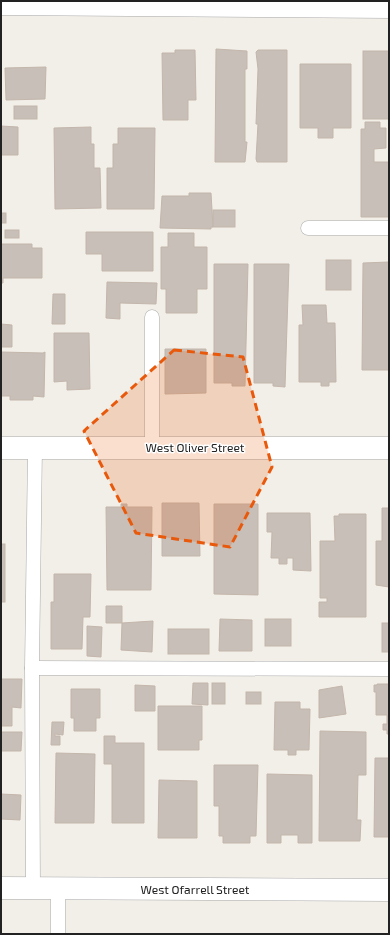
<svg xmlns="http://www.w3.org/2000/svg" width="390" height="935" viewBox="0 0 390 935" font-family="'Exo 2',sans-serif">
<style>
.building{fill:#c7bfb8;stroke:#c4b6ab}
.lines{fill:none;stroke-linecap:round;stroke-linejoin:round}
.lane-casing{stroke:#a9a9a9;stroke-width:15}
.street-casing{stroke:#a9a9a9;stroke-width:23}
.lane{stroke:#fff;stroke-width:14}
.street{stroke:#fff;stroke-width:22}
.marked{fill:#e8590c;fill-opacity:0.2;stroke:#e8590c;stroke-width:3;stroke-dasharray:8 5;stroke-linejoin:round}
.labels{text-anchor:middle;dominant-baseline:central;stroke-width:3;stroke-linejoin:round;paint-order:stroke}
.street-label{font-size:12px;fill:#222;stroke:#fff}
</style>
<rect width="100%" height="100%" fill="#f2efe9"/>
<g class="building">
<path d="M 216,49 L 247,51 L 247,69 L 245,69 L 245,142 L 247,142 L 245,162 L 215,162 Z"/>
<path d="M 175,50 L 195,50 L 196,100 L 188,100 L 188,120 L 163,120 L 162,53 L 175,53 Z"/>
<path d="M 258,50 L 287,50 L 287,162 L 257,162 L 256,159 L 258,124 L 256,124 L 258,69 L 256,52 Z"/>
<rect x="363" y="51" width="26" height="68"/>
<path d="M 300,64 L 351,64 L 351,128 L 333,128 L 333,138 L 318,138 L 318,128 L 300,128 Z"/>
<path d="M 46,67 L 45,99 L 6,100 L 5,68 Z"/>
<rect x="14" y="106" width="23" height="13"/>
<path d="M 365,122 L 380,122 L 380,128 L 386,128 L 386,148 L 374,149 L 374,162 L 389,162 L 389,217 L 361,217 L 361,129 L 365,129 Z"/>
<path d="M 1,126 L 18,127 L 18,155 L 1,155 Z"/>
<path d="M 91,127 L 91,144 L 94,144 L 94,168 L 100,168 L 101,208 L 55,209 L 54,128 Z"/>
<path d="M 118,128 L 155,128 L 154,209 L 107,209 L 107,168 L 113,168 L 113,144 L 118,144 Z"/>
<path d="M 189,193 L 211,193 L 213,227 L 211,227 L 211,229 L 160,228 L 162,196 L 189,196 Z"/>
<rect x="213" y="210" width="22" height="17"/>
<rect x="1" y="213" width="5" height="10"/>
<path d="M 1,230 L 1,244 L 32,244 L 32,248 L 42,248 L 42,278 L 3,278 L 3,283 L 1,283 Z"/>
<rect x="5" y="230" width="14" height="8"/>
<path d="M 86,232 L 153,232 L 153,271 L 102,271 L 102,254 L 86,254 Z"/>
<path d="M 168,233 L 194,233 L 194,247 L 207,247 L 207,289 L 197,289 L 197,313 L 166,313 L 166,289 L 161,289 L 161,247 L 168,247 Z"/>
<rect x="326" y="260" width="25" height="30"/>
<path d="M 389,262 L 389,370 L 362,370 L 363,263 Z"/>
<path d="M 214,264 L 248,264 L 245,386 L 232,386 L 232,383 L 214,383 Z"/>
<path d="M 254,264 L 289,264 L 285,387 L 273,386 L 273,383 L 254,383 Z"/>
<path d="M 107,282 L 157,283 L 156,304 L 120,303 L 120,319 L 106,318 Z"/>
<path d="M 53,294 L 65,294 L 65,324 L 52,324 Z"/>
<path d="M 302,305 L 326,305 L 327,323 L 335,323 L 336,382 L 329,382 L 329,386 L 321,386 L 321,382 L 299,382 L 299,325 L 303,325 Z"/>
<path d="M 1,324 L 12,325 L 12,347 L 1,347 Z"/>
<path d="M 54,333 L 89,333 L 90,389 L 67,390 L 67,381 L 54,382 Z"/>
<path d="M 165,349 L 206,349 L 206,393 L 165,394 Z"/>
<path d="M 1,352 L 43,353 L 45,352 L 44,397 L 33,396 L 33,400 L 10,400 L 10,396 L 1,396 Z"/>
<path d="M 162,503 L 199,503 L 200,556 L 162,556 Z"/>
<path d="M 121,504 L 127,504 L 127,507 L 152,507 L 151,590 L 107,590 L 106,507 L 121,507 Z"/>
<path d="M 214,504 L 258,504 L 258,595 L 214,594 Z"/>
<path d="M 382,508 L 389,508 L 389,587 L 376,585 L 376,541 L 382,541 Z"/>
<path d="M 267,513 L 310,513 L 311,571 L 293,570 L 293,558 L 287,558 L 287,564 L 279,564 L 279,558 L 271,558 L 272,532 L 267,532 Z"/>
<path d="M 339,514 L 366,514 L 366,617 L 319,617 L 319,602 L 327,602 L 327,598 L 320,598 L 320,541 L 335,541 L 334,516 L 339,516 Z"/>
<rect x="1" y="544" width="4" height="58"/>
<path d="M 54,574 L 91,574 L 90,617 L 83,617 L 82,649 L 51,649 L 51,602 L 54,602 Z"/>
<path d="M 106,606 L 122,606 L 122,623 L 153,621 L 152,652 L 121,650 L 122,623 L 106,623 Z"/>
<path d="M 220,619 L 252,620 L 252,651 L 219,651 Z"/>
<rect x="265" y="619" width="26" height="27"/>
<rect x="382" y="623" width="7" height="29"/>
<path d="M 87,626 L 102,627 L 101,657 L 87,656 Z"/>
<rect x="168" y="629" width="41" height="25"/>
<path d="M 1,679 L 22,679 L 21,708 L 12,707 L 12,726 L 1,726 Z"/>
<path d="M 193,683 L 208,683 L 208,705 L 192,704 Z"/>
<rect x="212" y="683" width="13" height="21"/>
<path d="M 377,684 L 389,684 L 389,734 L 387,734 L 387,730 L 383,730 L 383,724 L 387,724 L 387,715 L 376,715 L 376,692 L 374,692 L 374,685 L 377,685 Z"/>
<path d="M 135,685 L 155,686 L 155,711 L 135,711 Z"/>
<path d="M 342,686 L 346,714 L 319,718 L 319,690 Z"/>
<path d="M 71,689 L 100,689 L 100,718 L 96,718 L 96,731 L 74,731 L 74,718 L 71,718 Z"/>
<rect x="246" y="692" width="15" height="12"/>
<path d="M 275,702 L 300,702 L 300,709 L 310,709 L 309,750 L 296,750 L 296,755 L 288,755 L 288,750 L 274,750 Z"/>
<path d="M 158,706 L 202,706 L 202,740 L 199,740 L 199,750 L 158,750 Z"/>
<path d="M 52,722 L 64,722 L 63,735 L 55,734 L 55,736 L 60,736 L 60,745 L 51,745 Z"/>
<path d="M 320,731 L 366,732 L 366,775 L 358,775 L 357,820 L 361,820 L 360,841 L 319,841 Z"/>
<path d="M 1,732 L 22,732 L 21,751 L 1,751 Z"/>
<path d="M 104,736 L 115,736 L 115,743 L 144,743 L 144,823 L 112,823 L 112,764 L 104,764 Z"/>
<path d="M 56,753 L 95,754 L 94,823 L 55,823 Z"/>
<path d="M 375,758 L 389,758 L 389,837 L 374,837 Z"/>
<path d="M 214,765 L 258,765 L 256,836 L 250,836 L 250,843 L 223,843 L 223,836 L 219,836 L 219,806 L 214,806 Z"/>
<path d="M 267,774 L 312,775 L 312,843 L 298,843 L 298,835 L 281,835 L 281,843 L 267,843 Z"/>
<path d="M 159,780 L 197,781 L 197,838 L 158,838 Z"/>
<path d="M 1,794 L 21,795 L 20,820 L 1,819 Z"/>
</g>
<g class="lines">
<g class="lane-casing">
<g id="lane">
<path d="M 308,228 L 389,228"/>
<path d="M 152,447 L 152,317"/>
<path d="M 32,668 L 389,669"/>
<path d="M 33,888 L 32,668 L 35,448"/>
<path d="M 58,934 L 58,888"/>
</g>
</g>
<g class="street-casing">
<g id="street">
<path d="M 1,4 L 389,7"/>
<path d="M 1,448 L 389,448"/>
<path d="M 1,888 L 389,890"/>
</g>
</g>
<use href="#lane" class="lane"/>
<use href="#street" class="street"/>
</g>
<path class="marked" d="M 174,350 L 243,357 L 272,467 L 230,547 L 136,533 L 84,431 Z"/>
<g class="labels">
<g class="street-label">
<text x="195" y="447">West Oliver Street</text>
<text x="195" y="889">West Ofarrell Street</text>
</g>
</g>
<rect width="390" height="935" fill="none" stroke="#222222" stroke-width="4"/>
</svg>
